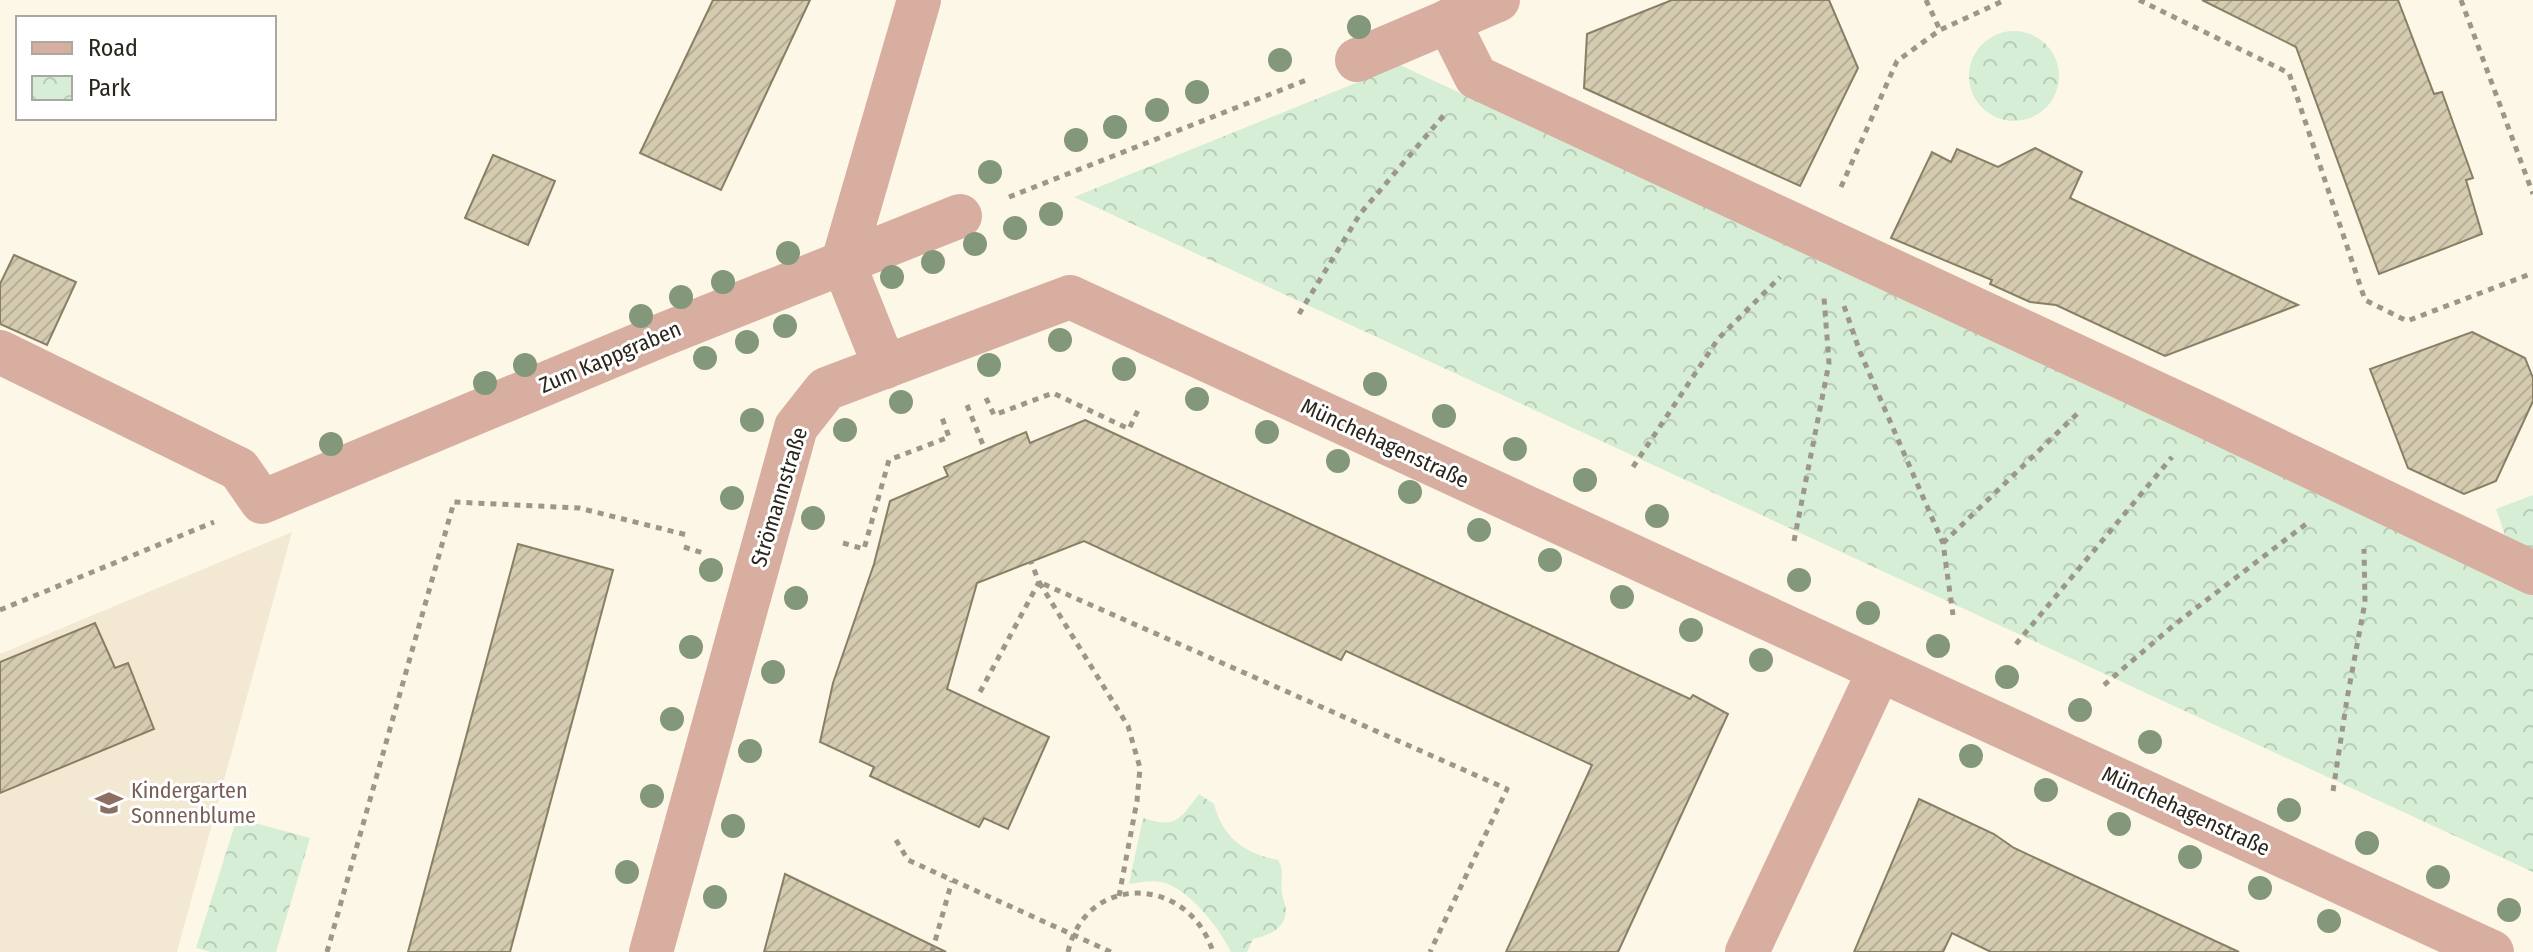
<svg xmlns="http://www.w3.org/2000/svg" width="2533" height="952" viewBox="0 0 2533 952" font-family="'Fira Sans Condensed',sans-serif">
<style>
.education{fill:#f3e9d3}
.park{fill:url(#park-crowns)}
.building{fill:url(#building-hatch);stroke:#887f65;stroke-width:2}
.lines{fill:none;stroke-linecap:round;stroke-linejoin:round}
.path{stroke:#9c9789;stroke-width:5;stroke-dasharray:6 6;stroke-linecap:butt}
.minor{stroke:#d7aea0;stroke-width:44}
.tree{fill:#83987a}
.labels{text-anchor:middle;dominant-baseline:central;stroke-width:6;stroke-linejoin:round;paint-order:stroke}
.street-label{font-size:22px;fill:#2a261c;stroke:#fff}
.education-label{font-size:22px;fill:#785e54;stroke:#fff;text-anchor:start}
</style>
<defs>
<pattern id="park-crowns" width="20" height="18" patternUnits="userSpaceOnUse" patternTransform="scale(2)"><rect width="20" height="18" fill="#d6eed5"/><path d="M2 6a3 3 0 1 1 6 0M12 15a3 3 0 1 1 6 0" fill="none" stroke="#b8ccb6"/></pattern>
<pattern id="building-hatch" width="6" height="6" patternUnits="userSpaceOnUse" patternTransform="scale(2)"><rect width="6" height="6" fill="#d5cbb0"/><path d="M-1 1l2-2M0 6l6-6M5 7l2-2" fill="none" stroke="#b7ae97"/></pattern>
</defs>
<rect width="100%" height="100%" fill="#fdf7e7"/>
<path class="education" d="M 292,532 L 177,952 L 0,952 L 0,654 Z"/>
<g class="park">
<circle cx="2014" cy="76" r="45"/>
<path d="M 1400,65 L 2533,590 L 2533,872 L 1074,197 Z"/>
<path d="M 2533,495 L 2533,551 L 2506,538 L 2496,509 Z"/>
<path d="M 1199,794 L 1214,804 C 1223,838 1244,853 1278,860 C 1285,871 1280,879 1282,892 C 1282,898 1286,905 1286,911 C 1285,929 1268,936 1253,939 L 1247,952 L 1231,952 C 1220,929 1188,887 1161,882 C 1151,880 1139,883 1129,884 L 1143,818 C 1176,829 1179,820 1199,794 Z"/>
<path d="M 237,818 L 310,838 L 276,952 L 211,952 L 196,948 Z"/>
</g>
<g class="building">
<path d="M 713,0 L 810,0 L 721,190 L 640,153 Z"/>
<path d="M 1672,0 L 1829,0 L 1858,68 L 1800,186 L 1584,88 L 1587,34 Z"/>
<path d="M 2202,0 L 2398,0 L 2434,94 L 2442,92 L 2473,178 L 2466,180 L 2482,234 L 2379,274 L 2296,47 Z"/>
<path d="M 2035,148 L 2082,172 L 2070,198 L 2298,305 L 2165,356 L 2056,305 L 2030,302 L 1990,284 L 1992,280 L 1891,238 L 1932,152 L 1951,162 L 1957,149 L 1998,167 Z"/>
<path d="M 493,155 L 555,181 L 528,245 L 465,218 Z"/>
<path d="M 14,255 L 76,282 L 47,345 L 0,324 L 0,284 Z"/>
<path d="M 2472,332 L 2525,358 L 2533,378 L 2533,401 L 2496,481 L 2464,494 L 2408,468 L 2370,369 Z"/>
<path d="M 1085,420 L 1690,699 L 1693,695 L 1728,714 L 1618,952 L 1506,952 L 1592,765 L 1346,651 L 1341,660 L 1084,541 L 977,583 L 947,689 L 1049,737 L 1008,829 L 984,818 L 979,827 L 870,776 L 874,767 L 820,742 L 833,683 L 874,564 L 890,501 L 948,476 L 944,467 L 1026,432 L 1030,443 Z"/>
<path d="M 518,544 L 613,570 L 510,952 L 408,952 Z"/>
<path d="M 95,623 L 115,668 L 128,663 L 154,729 L 0,793 L 0,662 Z"/>
<path d="M 1919,799 L 1994,834 L 2014,848 L 2239,952 L 1991,952 L 1952,933 L 1943,952 L 1854,952 Z"/>
<path d="M 785,874 L 946,952 L 764,952 Z"/>
</g>
<g class="lines">
<g class="path">
<path d="M 1926,0 L 1940,30"/>
<path d="M 2139,0 L 2289,73 L 2365,300 L 2407,321 L 2533,273"/>
<path d="M 2461,0 L 2533,194"/>
<path d="M 1841,187 L 1897,61 L 1940,30 L 2005,0"/>
<path d="M 1009,197 L 1309,79"/>
<path d="M 1844,306 L 1860,352 L 1943,543 L 1953,615"/>
<path d="M 1299,314 L 1360,214 L 1444,115"/>
<path d="M 986,398 L 994,415 L 1053,393 L 1129,429 L 1140,406"/>
<path d="M 967,405 L 985,450"/>
<path d="M 1633,467 L 1718,339 L 1780,277"/>
<path d="M 1794,541 L 1829,363 L 1824,298"/>
<path d="M 843,543 L 864,549 L 889,460 L 949,437 L 941,415"/>
<path d="M 1943,543 L 2078,413"/>
<path d="M 684,547 L 706,554"/>
<path d="M 0,610 L 214,522"/>
<path d="M 2016,644 L 2172,457"/>
<path d="M 2104,685 L 2174,625 L 2306,524"/>
<path d="M 980,692 L 1039,582 L 1031,562"/>
<path d="M 2333,791 L 2347,699 L 2365,602 L 2364,549"/>
<path d="M 896,840 L 908,860 L 1111,952"/>
<path d="M 1119,896 L 1137,801 L 1140,768 L 1128,726 L 1039,582 L 1507,789 L 1430,952"/>
<path d="M 327,952 L 454,502 L 579,508 L 687,535"/>
<path d="M 932,952 L 952,881"/>
<path d="M 1068,952 C 1086,872 1189,875 1213,952"/>
</g>
<g class="minor">
<path d="M 1448,21 L 1476,77 L 2207,417 L 2533,573"/>
<path d="M 1357,60 L 1498,0"/>
<path d="M 0,352 L 239,469 L 262,502 L 662,335 L 960,216"/>
<path d="M 885,367 L 843,262 L 919,0"/>
<path d="M 651,952 L 796,427 L 826,389 L 1070,297 L 2492,952"/>
<path d="M 1747,952 L 1879,671"/>
</g>
</g>
<g class="tree">
<circle cx="1359" cy="27" r="12"/>
<circle cx="1280" cy="60" r="12"/>
<circle cx="1197" cy="92" r="12"/>
<circle cx="1157" cy="110" r="12"/>
<circle cx="1115" cy="127" r="12"/>
<circle cx="1076" cy="140" r="12"/>
<circle cx="990" cy="172" r="12"/>
<circle cx="1051" cy="214" r="12"/>
<circle cx="1015" cy="228" r="12"/>
<circle cx="975" cy="244" r="12"/>
<circle cx="788" cy="253" r="12"/>
<circle cx="933" cy="262" r="12"/>
<circle cx="892" cy="277" r="12"/>
<circle cx="723" cy="282" r="12"/>
<circle cx="681" cy="297" r="12"/>
<circle cx="641" cy="316" r="12"/>
<circle cx="785" cy="326" r="12"/>
<circle cx="1060" cy="340" r="12"/>
<circle cx="747" cy="342" r="12"/>
<circle cx="705" cy="358" r="12"/>
<circle cx="525" cy="365" r="12"/>
<circle cx="989" cy="365" r="12"/>
<circle cx="1124" cy="369" r="12"/>
<circle cx="485" cy="383" r="12"/>
<circle cx="1375" cy="384" r="12"/>
<circle cx="1197" cy="399" r="12"/>
<circle cx="901" cy="402" r="12"/>
<circle cx="1444" cy="416" r="12"/>
<circle cx="752" cy="420" r="12"/>
<circle cx="845" cy="430" r="12"/>
<circle cx="1267" cy="432" r="12"/>
<circle cx="331" cy="444" r="12"/>
<circle cx="1515" cy="449" r="12"/>
<circle cx="1338" cy="461" r="12"/>
<circle cx="1585" cy="480" r="12"/>
<circle cx="1410" cy="492" r="12"/>
<circle cx="732" cy="498" r="12"/>
<circle cx="1657" cy="516" r="12"/>
<circle cx="813" cy="518" r="12"/>
<circle cx="1479" cy="530" r="12"/>
<circle cx="1550" cy="560" r="12"/>
<circle cx="711" cy="570" r="12"/>
<circle cx="1799" cy="580" r="12"/>
<circle cx="1622" cy="597" r="12"/>
<circle cx="796" cy="598" r="12"/>
<circle cx="1868" cy="613" r="12"/>
<circle cx="1691" cy="630" r="12"/>
<circle cx="1938" cy="646" r="12"/>
<circle cx="691" cy="647" r="12"/>
<circle cx="1761" cy="660" r="12"/>
<circle cx="773" cy="672" r="12"/>
<circle cx="2007" cy="677" r="12"/>
<circle cx="2080" cy="710" r="12"/>
<circle cx="672" cy="719" r="12"/>
<circle cx="2150" cy="742" r="12"/>
<circle cx="750" cy="751" r="12"/>
<circle cx="1971" cy="756" r="12"/>
<circle cx="2046" cy="790" r="12"/>
<circle cx="652" cy="796" r="12"/>
<circle cx="2289" cy="810" r="12"/>
<circle cx="2119" cy="824" r="12"/>
<circle cx="733" cy="826" r="12"/>
<circle cx="2367" cy="843" r="12"/>
<circle cx="2190" cy="857" r="12"/>
<circle cx="627" cy="872" r="12"/>
<circle cx="2438" cy="877" r="12"/>
<circle cx="2260" cy="888" r="12"/>
<circle cx="715" cy="897" r="12"/>
<circle cx="2509" cy="910" r="12"/>
<circle cx="2329" cy="921" r="12"/>
</g>
<defs>
<g id="school-bare" transform="scale(2.16)"><path d="M0-5L7-2L0 1L-7-2ZM-4 1L0 2.5L4 1V4Q0 6-4 4Z" fill="#8d6e63" stroke="#fff" stroke-width="2.5" paint-order="stroke"/></g>
</defs>
<g fill-rule="evenodd">
<use href="#school-bare" x="109" y="803"/>
</g>
<g class="labels">
<g class="street-label">
<text transform="translate(610 357) rotate(-23)">Zum Kappgraben</text>
<text transform="translate(1385 443) rotate(25)">Münchehagenstraße</text>
<text transform="translate(779 497) rotate(-73)">Strömannstraße</text>
<text transform="translate(2186 811) rotate(25)">Münchehagenstraße</text>
</g>
<g class="education-label">
<text x="131" y="790">Kindergarten<tspan x="131" dy="25">Sonnenblume</tspan></text>
</g>
</g>
<rect x="16" y="16" width="260" height="104" fill="#ffffff" stroke="#aaa8a4" stroke-width="2"/>
<rect x="32" y="42" width="40" height="12" fill="#d7aea0" stroke="#aaa8a4" stroke-width="2"/>
<text x="88" y="56" font-size="24" fill="#2a261c">Road</text>
<rect x="32" y="76" width="40" height="24" fill="url(#park-crowns)" stroke="#aaa8a4" stroke-width="2"/>
<text x="88" y="96" font-size="24" fill="#2a261c">Park</text>
</svg>
